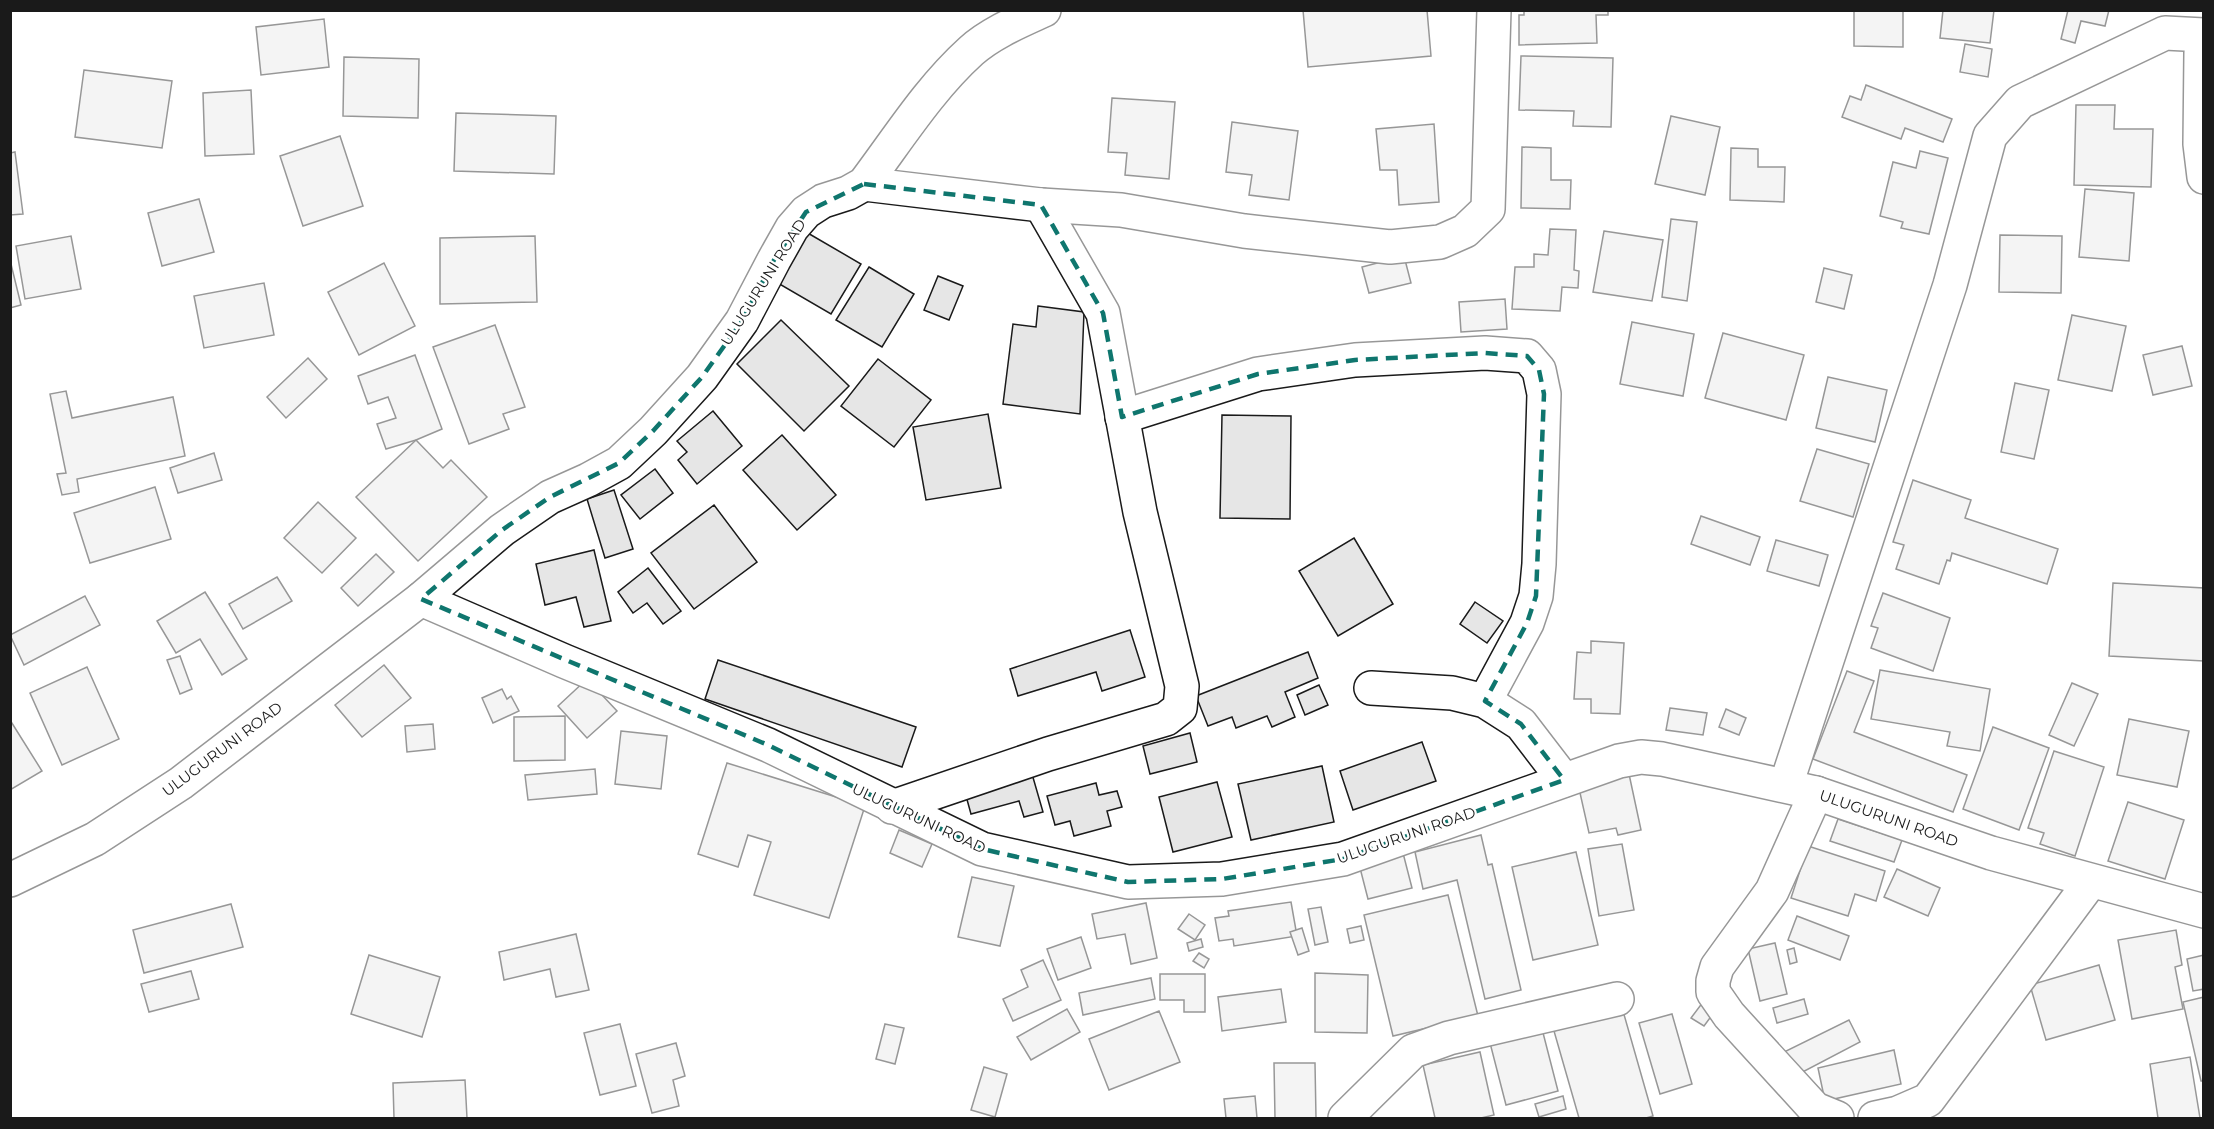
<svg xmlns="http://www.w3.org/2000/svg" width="2214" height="1129" viewBox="0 0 2214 1129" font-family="Montserrat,sans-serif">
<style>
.building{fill:#e6e6e6;stroke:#1a1a1a;stroke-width:1.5}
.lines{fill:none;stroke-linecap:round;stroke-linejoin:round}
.street-casing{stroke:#1a1a1a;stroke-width:36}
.secondary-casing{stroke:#1a1a1a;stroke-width:36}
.street{stroke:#fff;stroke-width:33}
.secondary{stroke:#fff;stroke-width:33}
.marked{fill:none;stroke:#0f766e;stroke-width:4.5;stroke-dasharray:12 8;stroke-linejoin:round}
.labels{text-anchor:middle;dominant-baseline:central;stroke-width:4.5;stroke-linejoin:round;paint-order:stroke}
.street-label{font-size:15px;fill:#1a1a1a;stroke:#fff}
</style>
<rect width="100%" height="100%" fill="#fff"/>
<g class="building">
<path d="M 1303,10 L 1427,10 L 1431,56 L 1308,67 Z"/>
<path d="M 1524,10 L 1608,10 L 1608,15 L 1596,15 L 1597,43 L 1519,45 L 1519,15 L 1524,15 Z"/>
<path d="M 1854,10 L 1903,10 L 1903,47 L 1854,46 Z"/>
<path d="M 1943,10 L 1994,10 L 1990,43 L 1940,38 Z"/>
<path d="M 2068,10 L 2109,10 L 2105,26 L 2081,21 L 2075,43 L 2061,39 Z"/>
<path d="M 324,19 L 329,67 L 261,75 L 256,27 Z"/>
<path d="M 1965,44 L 1992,49 L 1988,77 L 1960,72 Z"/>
<path d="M 1521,56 L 1613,58 L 1611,127 L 1573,126 L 1574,111 L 1519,110 Z"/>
<path d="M 344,57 L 419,59 L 418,118 L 343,116 Z"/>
<path d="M 84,70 L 172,81 L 162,148 L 75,137 Z"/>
<path d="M 1866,85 L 1952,119 L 1943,142 L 1905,128 L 1901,139 L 1842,117 L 1850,96 L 1861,100 Z"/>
<path d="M 251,90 L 254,154 L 205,156 L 203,93 Z"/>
<path d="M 1112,98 L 1175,102 L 1169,179 L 1125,175 L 1127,153 L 1108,152 Z"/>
<path d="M 2076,105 L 2115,105 L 2114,129 L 2153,129 L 2151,187 L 2074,185 Z"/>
<path d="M 456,113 L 556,116 L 554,174 L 454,171 Z"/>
<path d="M 1671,116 L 1720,127 L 1705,195 L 1655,184 Z"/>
<path d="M 1232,122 L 1298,131 L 1289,200 L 1249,195 L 1252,175 L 1226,172 Z"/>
<path d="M 1434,124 L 1439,202 L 1399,205 L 1397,170 L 1380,170 L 1376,129 Z"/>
<path d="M 340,136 L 363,206 L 303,226 L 280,156 Z"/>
<path d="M 1522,147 L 1551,148 L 1551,180 L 1571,180 L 1570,209 L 1521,208 Z"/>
<path d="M 1731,148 L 1758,149 L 1758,167 L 1785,167 L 1784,202 L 1730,200 Z"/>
<path d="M 1920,151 L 1948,158 L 1929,234 L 1901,228 L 1903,222 L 1880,216 L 1893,162 L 1916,168 Z"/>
<path d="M 15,152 L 23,214 L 10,215 L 10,153 Z"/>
<path d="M 2085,189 L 2134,193 L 2129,261 L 2079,257 Z"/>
<path d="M 199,199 L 214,252 L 162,266 L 148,213 Z"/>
<path d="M 1671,219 L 1697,222 L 1687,301 L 1662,297 Z"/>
<path d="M 1550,229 L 1576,230 L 1574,270 L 1579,271 L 1578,288 L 1562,287 L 1560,311 L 1512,309 L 1515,267 L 1534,267 L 1534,254 L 1548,255 Z"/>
<path d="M 1604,231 L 1663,240 L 1652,301 L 1593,292 Z"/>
<path d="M 806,232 L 861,264 L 831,314 L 776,282 Z"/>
<path d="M 2000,235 L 2062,236 L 2061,293 L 1999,292 Z"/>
<path d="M 71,236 L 81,289 L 25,299 L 16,246 Z"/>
<path d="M 535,236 L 537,302 L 440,304 L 440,238 Z"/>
<path d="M 1404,256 L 1411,283 L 1369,293 L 1362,267 Z"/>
<path d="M 10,260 L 21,305 L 10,308 Z"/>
<path d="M 384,263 L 415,326 L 359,355 L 328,292 Z"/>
<path d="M 869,267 L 914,294 L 882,347 L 836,320 Z"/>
<path d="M 1824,268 L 1852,275 L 1844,309 L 1816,302 Z"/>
<path d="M 938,276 L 963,286 L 949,320 L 924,310 Z"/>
<path d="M 264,283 L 274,335 L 204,348 L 194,296 Z"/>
<path d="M 1505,299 L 1507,329 L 1461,332 L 1459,302 Z"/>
<path d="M 1038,306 L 1084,312 L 1080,414 L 1003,404 L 1013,324 L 1036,327 Z"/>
<path d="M 2072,315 L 2126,326 L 2112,391 L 2058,380 Z"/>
<path d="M 781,320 L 849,386 L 804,431 L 737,364 Z"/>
<path d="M 1632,322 L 1694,334 L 1683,396 L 1620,384 Z"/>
<path d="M 495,325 L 525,407 L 503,414 L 509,429 L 469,444 L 433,347 Z"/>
<path d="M 1723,333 L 1804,355 L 1786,420 L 1705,398 Z"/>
<path d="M 2182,346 L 2192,386 L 2153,395 L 2143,355 Z"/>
<path d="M 415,355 L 442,429 L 416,440 L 386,449 L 377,424 L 396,418 L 388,397 L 368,404 L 358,376 Z"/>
<path d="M 308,358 L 327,379 L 286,418 L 267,397 Z"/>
<path d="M 878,359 L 931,400 L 894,447 L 841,406 Z"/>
<path d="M 1828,377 L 1887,390 L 1875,442 L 1816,428 Z"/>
<path d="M 2015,383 L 2049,390 L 2034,459 L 2001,452 Z"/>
<path d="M 66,391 L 72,418 L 173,397 L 185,456 L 77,479 L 79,492 L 62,495 L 57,474 L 66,473 L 50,394 Z"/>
<path d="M 713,411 L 742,446 L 697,484 L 678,460 L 687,452 L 677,441 Z"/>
<path d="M 988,414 L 1001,488 L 926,500 L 913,427 Z"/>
<path d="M 1222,415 L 1291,416 L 1290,519 L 1220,518 Z"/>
<path d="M 782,435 L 836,495 L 797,530 L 743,470 Z"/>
<path d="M 416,440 L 443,468 L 451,460 L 487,497 L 418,561 L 356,497 Z"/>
<path d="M 1817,449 L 1869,464 L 1853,517 L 1800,501 Z"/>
<path d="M 214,453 L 222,480 L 178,493 L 170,468 Z"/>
<path d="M 655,469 L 673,493 L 640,519 L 621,495 Z"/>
<path d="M 1913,480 L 1971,500 L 1965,518 L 2058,549 L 2047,584 L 1952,553 L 1950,561 L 1947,560 L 1939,584 L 1896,569 L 1904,545 L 1893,542 Z"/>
<path d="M 155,487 L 171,539 L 90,563 L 74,513 Z"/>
<path d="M 614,490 L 633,549 L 605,558 L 587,499 Z"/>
<path d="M 318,502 L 356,538 L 322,573 L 284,538 Z"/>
<path d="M 714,505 L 757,562 L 694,609 L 651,553 Z"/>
<path d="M 1701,516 L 1760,537 L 1750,565 L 1691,544 Z"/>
<path d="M 1354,538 L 1393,604 L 1338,636 L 1299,571 Z"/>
<path d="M 1776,540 L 1828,555 L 1819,586 L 1767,571 Z"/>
<path d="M 594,550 L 611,621 L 584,627 L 576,597 L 545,605 L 536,564 Z"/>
<path d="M 376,554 L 394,572 L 358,606 L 341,588 Z"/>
<path d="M 648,568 L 681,611 L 663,624 L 647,603 L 633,613 L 618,592 Z"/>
<path d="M 277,577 L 292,601 L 243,629 L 229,604 Z"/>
<path d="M 2113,583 L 2204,588 L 2204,661 L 2109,656 Z"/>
<path d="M 205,592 L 247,659 L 222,675 L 200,639 L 176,653 L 157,621 Z"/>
<path d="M 1883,593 L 1950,618 L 1933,671 L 1871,648 L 1878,628 L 1871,626 Z"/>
<path d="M 85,596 L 100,625 L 24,665 L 10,635 Z"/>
<path d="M 1475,602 L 1503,621 L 1487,643 L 1460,624 Z"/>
<path d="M 1130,630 L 1145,677 L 1102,691 L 1096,672 L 1018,696 L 1010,669 Z"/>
<path d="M 1591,641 L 1624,643 L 1620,714 L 1591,713 L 1591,699 L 1574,699 L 1577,652 L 1591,653 Z"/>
<path d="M 1308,652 L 1318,678 L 1285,692 L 1295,717 L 1272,727 L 1267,716 L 1236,728 L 1232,717 L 1208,726 L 1196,696 Z"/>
<path d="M 180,656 L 192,689 L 180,694 L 167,660 Z"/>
<path d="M 718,660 L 916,727 L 902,767 L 705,699 Z"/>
<path d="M 384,665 L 411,698 L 362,737 L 335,705 Z"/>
<path d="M 87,667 L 119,739 L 62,765 L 30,693 Z"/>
<path d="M 1880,670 L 1990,689 L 1980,751 L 1947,746 L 1950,732 L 1871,719 Z"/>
<path d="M 1847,671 L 1874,681 L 1854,732 L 1967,775 L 1953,812 L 1813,759 Z"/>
<path d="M 587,679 L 617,711 L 587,738 L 558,706 Z"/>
<path d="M 2072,683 L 2098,694 L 2074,746 L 2049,735 Z"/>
<path d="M 1319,685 L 1328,705 L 1305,715 L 1297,695 Z"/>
<path d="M 502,689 L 507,699 L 511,696 L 519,711 L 493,723 L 482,698 Z"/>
<path d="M 1670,708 L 1707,713 L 1703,735 L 1666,730 Z"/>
<path d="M 1726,709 L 1746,718 L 1739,735 L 1719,727 Z"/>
<path d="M 565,716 L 565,760 L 514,761 L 514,717 Z"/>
<path d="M 2129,719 L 2189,731 L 2177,787 L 2117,775 Z"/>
<path d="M 10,720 L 42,771 L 10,790 Z"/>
<path d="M 433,724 L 435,749 L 407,752 L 405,726 Z"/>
<path d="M 1993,727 L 2049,748 L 2019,830 L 1963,809 Z"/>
<path d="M 621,731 L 667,736 L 661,789 L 615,784 Z"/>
<path d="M 1190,733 L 1197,762 L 1150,774 L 1143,746 Z"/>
<path d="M 1422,742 L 1436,781 L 1353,810 L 1340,771 Z"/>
<path d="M 2054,751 L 2104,767 L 2075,856 L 2040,844 L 2044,833 L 2028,828 Z"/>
<path d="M 727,763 L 865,806 L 829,918 L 754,895 L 771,842 L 748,835 L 738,867 L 698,854 Z"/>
<path d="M 1322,766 L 1334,822 L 1251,840 L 1238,784 Z"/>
<path d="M 1030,767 L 1043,812 L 1024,817 L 1019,801 L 971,814 L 963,785 Z"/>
<path d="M 595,769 L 597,794 L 528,800 L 525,775 Z"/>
<path d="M 1629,774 L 1641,830 L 1618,835 L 1616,828 L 1589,833 L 1578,784 Z"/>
<path d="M 1217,782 L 1232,837 L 1173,852 L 1159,797 Z"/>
<path d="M 1096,783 L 1099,795 L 1117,791 L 1122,807 L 1107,811 L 1111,826 L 1074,836 L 1070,821 L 1055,825 L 1047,796 Z"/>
<path d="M 2128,802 L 2184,820 L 2165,879 L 2108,861 Z"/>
<path d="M 1838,819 L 1902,840 L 1894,862 L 1830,841 Z"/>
<path d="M 899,830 L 932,844 L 922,867 L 890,853 Z"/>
<path d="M 1481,835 L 1488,865 L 1492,864 L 1521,990 L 1485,999 L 1457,880 L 1423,889 L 1415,852 Z"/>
<path d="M 1622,844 L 1634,910 L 1599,916 L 1588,849 Z"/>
<path d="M 1808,846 L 1885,871 L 1876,901 L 1855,894 L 1848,916 L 1791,898 Z"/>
<path d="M 1576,852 L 1598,945 L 1533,960 L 1512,867 Z"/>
<path d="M 1403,853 L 1412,888 L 1368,899 L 1359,864 Z"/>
<path d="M 1897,869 L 1940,888 L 1928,916 L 1884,897 Z"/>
<path d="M 972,877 L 1014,886 L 1000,946 L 958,937 Z"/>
<path d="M 1448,895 L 1478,1016 L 1393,1036 L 1364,915 Z"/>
<path d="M 1291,902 L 1297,936 L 1234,946 L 1233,939 L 1219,941 L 1215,918 L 1229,916 L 1228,911 Z"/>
<path d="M 1146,903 L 1157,958 L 1131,964 L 1125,934 L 1097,939 L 1092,914 Z"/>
<path d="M 231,904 L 243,947 L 144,973 L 133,930 Z"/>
<path d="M 1321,907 L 1328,942 L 1315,945 L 1308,909 Z"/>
<path d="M 1189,914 L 1205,925 L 1195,940 L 1178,929 Z"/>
<path d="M 1797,916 L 1849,936 L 1840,960 L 1788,940 Z"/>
<path d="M 1361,926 L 1364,940 L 1350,943 L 1347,929 Z"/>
<path d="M 1302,928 L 1309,951 L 1298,955 L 1290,932 Z"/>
<path d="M 2176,930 L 2182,965 L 2175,967 L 2183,1009 L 2132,1019 L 2118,940 Z"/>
<path d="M 576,934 L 589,990 L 556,997 L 550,969 L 504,980 L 499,952 Z"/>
<path d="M 1081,937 L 1091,968 L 1058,980 L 1047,949 Z"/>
<path d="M 1201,939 L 1203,947 L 1189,951 L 1187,943 Z"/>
<path d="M 1775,943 L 1787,994 L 1760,1001 L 1748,949 Z"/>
<path d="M 1794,948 L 1797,962 L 1790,964 L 1787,950 Z"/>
<path d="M 1199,953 L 1209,959 L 1204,968 L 1193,961 Z"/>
<path d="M 369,955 L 440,977 L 422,1037 L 351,1014 Z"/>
<path d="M 2204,955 L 2204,989 L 2193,991 L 2187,959 Z"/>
<path d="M 1043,960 L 1061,1000 L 1013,1021 L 1003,999 L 1028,987 L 1021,970 Z"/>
<path d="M 2099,965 L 2115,1020 L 2046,1040 L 2030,985 Z"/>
<path d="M 191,971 L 199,999 L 149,1012 L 141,984 Z"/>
<path d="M 1315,973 L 1368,975 L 1367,1033 L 1315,1032 Z"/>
<path d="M 1160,974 L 1205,974 L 1205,1012 L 1184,1012 L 1184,1000 L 1160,1000 Z"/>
<path d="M 1151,978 L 1155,999 L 1083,1015 L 1079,993 Z"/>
<path d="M 1281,989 L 1286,1022 L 1222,1031 L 1218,997 Z"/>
<path d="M 2204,997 L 2204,1081 L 2201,1081 L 2183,1002 Z"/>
<path d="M 1706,998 L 1718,1007 L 1704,1026 L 1691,1018 Z"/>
<path d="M 1804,999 L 1808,1014 L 1777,1023 L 1773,1008 Z"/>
<path d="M 1067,1009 L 1080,1032 L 1031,1060 L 1017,1037 Z"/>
<path d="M 1159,1011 L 1180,1062 L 1109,1090 L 1089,1039 Z"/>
<path d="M 1623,1011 L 1653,1116 L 1646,1118 L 1579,1118 L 1554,1031 Z"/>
<path d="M 1672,1014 L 1692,1084 L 1660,1094 L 1639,1023 Z"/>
<path d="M 1849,1020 L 1860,1042 L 1795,1076 L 1782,1053 Z"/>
<path d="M 620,1024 L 636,1086 L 600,1095 L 584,1033 Z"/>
<path d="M 885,1024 L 904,1028 L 895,1064 L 876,1059 Z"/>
<path d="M 1541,1025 L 1558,1091 L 1506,1105 L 1489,1039 Z"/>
<path d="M 676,1043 L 685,1076 L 673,1080 L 679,1106 L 652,1113 L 636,1054 Z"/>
<path d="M 1894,1050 L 1901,1084 L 1825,1101 L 1818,1068 Z"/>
<path d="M 1480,1052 L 1494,1115 L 1481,1118 L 1435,1118 L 1423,1065 Z"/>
<path d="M 2190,1057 L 2200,1118 L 2158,1118 L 2150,1064 Z"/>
<path d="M 1274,1063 L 1315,1063 L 1316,1118 L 1275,1118 Z"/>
<path d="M 984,1067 L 1007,1074 L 995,1117 L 971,1110 Z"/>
<path d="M 465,1080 L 467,1118 L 394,1118 L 393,1083 Z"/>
<path d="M 1255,1096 L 1257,1118 L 1226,1118 L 1224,1099 Z"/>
<path d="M 1563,1096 L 1566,1109 L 1539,1117 L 1535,1104 Z"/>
</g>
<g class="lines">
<g class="street-casing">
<g id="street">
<path d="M 864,184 L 1041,205 L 1121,210 L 1244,231 L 1390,247 L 1440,242 L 1465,231 L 1488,209 L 1494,10"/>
<path d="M 1122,417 L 1258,374 L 1355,360 L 1485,353 L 1527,356 L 1539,370 L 1544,394 L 1539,564 L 1536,596 L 1527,623 L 1485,701"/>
<path d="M 421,599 L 564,661 L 768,745 L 982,849 L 1128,882 L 1222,879 L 1343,859 L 1619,761 L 1641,757 L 1662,759 L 1816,793 L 1991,853 L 2204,911"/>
<path d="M 1371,688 L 1452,693 L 1485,701 L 1521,724 L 1564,780"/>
<path d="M 1786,785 L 1950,285 L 1990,136 L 2020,102 L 2165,33 L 2204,35"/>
<path d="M 1816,793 L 1772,891 L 1717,967 L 1713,981 L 1713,992 L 1729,1015 L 1815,1109 L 1837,1118"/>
<path d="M 892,807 L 1048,754 L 1166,719 L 1180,708 L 1182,686 L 1140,512 L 1103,313 L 1041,205"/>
<path d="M 10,880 L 95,839 L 181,783 L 421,599 L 502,530 L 550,497 L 588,480 L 619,463 L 653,431 L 702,377 L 742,321 L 774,260 L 792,228 L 806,212 L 823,201 L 848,193 L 864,184 C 898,139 929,89 971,51 C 991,33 1020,21 1044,10"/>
<path d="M 1345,1118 L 1413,1051 L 1449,1038 L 1617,999"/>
<path d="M 1875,1118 L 1898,1113 L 1928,1100 L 2091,881"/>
</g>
</g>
<g class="secondary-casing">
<path id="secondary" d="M 2204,40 L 2201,53 L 2200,144 L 2204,177"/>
</g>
<use href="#street" class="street"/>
<use href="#secondary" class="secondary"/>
</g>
<path d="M0 0H2214V1129H0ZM 864,184 L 1041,205 L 1103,313 L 1122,417 L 1258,374 L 1355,360 L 1485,353 L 1527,356 L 1539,370 L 1544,394 L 1536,596 L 1527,623 L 1485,701 L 1521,724 L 1564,780 L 1343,859 L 1222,879 L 1128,882 L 982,849 L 768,745 L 421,599 L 502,530 L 550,497 L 619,463 L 653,431 L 702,377 L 742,321 L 774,260 L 806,212 Z" fill="#fff" fill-opacity=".55" fill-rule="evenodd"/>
<path class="marked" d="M 864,184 L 1041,205 L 1103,313 L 1122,417 L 1258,374 L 1355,360 L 1485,353 L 1527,356 L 1539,370 L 1544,394 L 1536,596 L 1527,623 L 1485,701 L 1521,724 L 1564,780 L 1343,859 L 1222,879 L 1128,882 L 982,849 L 768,745 L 421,599 L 502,530 L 550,497 L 619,463 L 653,431 L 702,377 L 742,321 L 774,260 L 806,212 Z"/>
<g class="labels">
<g class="street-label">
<text transform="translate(763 282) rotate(-58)">ULUGURUNI ROAD</text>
<text transform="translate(222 749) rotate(-37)">ULUGURUNI ROAD</text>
<text transform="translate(919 818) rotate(25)">ULUGURUNI ROAD</text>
<text transform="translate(1889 818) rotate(19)">ULUGURUNI ROAD</text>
<text transform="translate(1406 835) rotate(-19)">ULUGURUNI ROAD</text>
</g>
</g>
<rect width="2214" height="1129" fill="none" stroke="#1a1a1a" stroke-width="24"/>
</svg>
